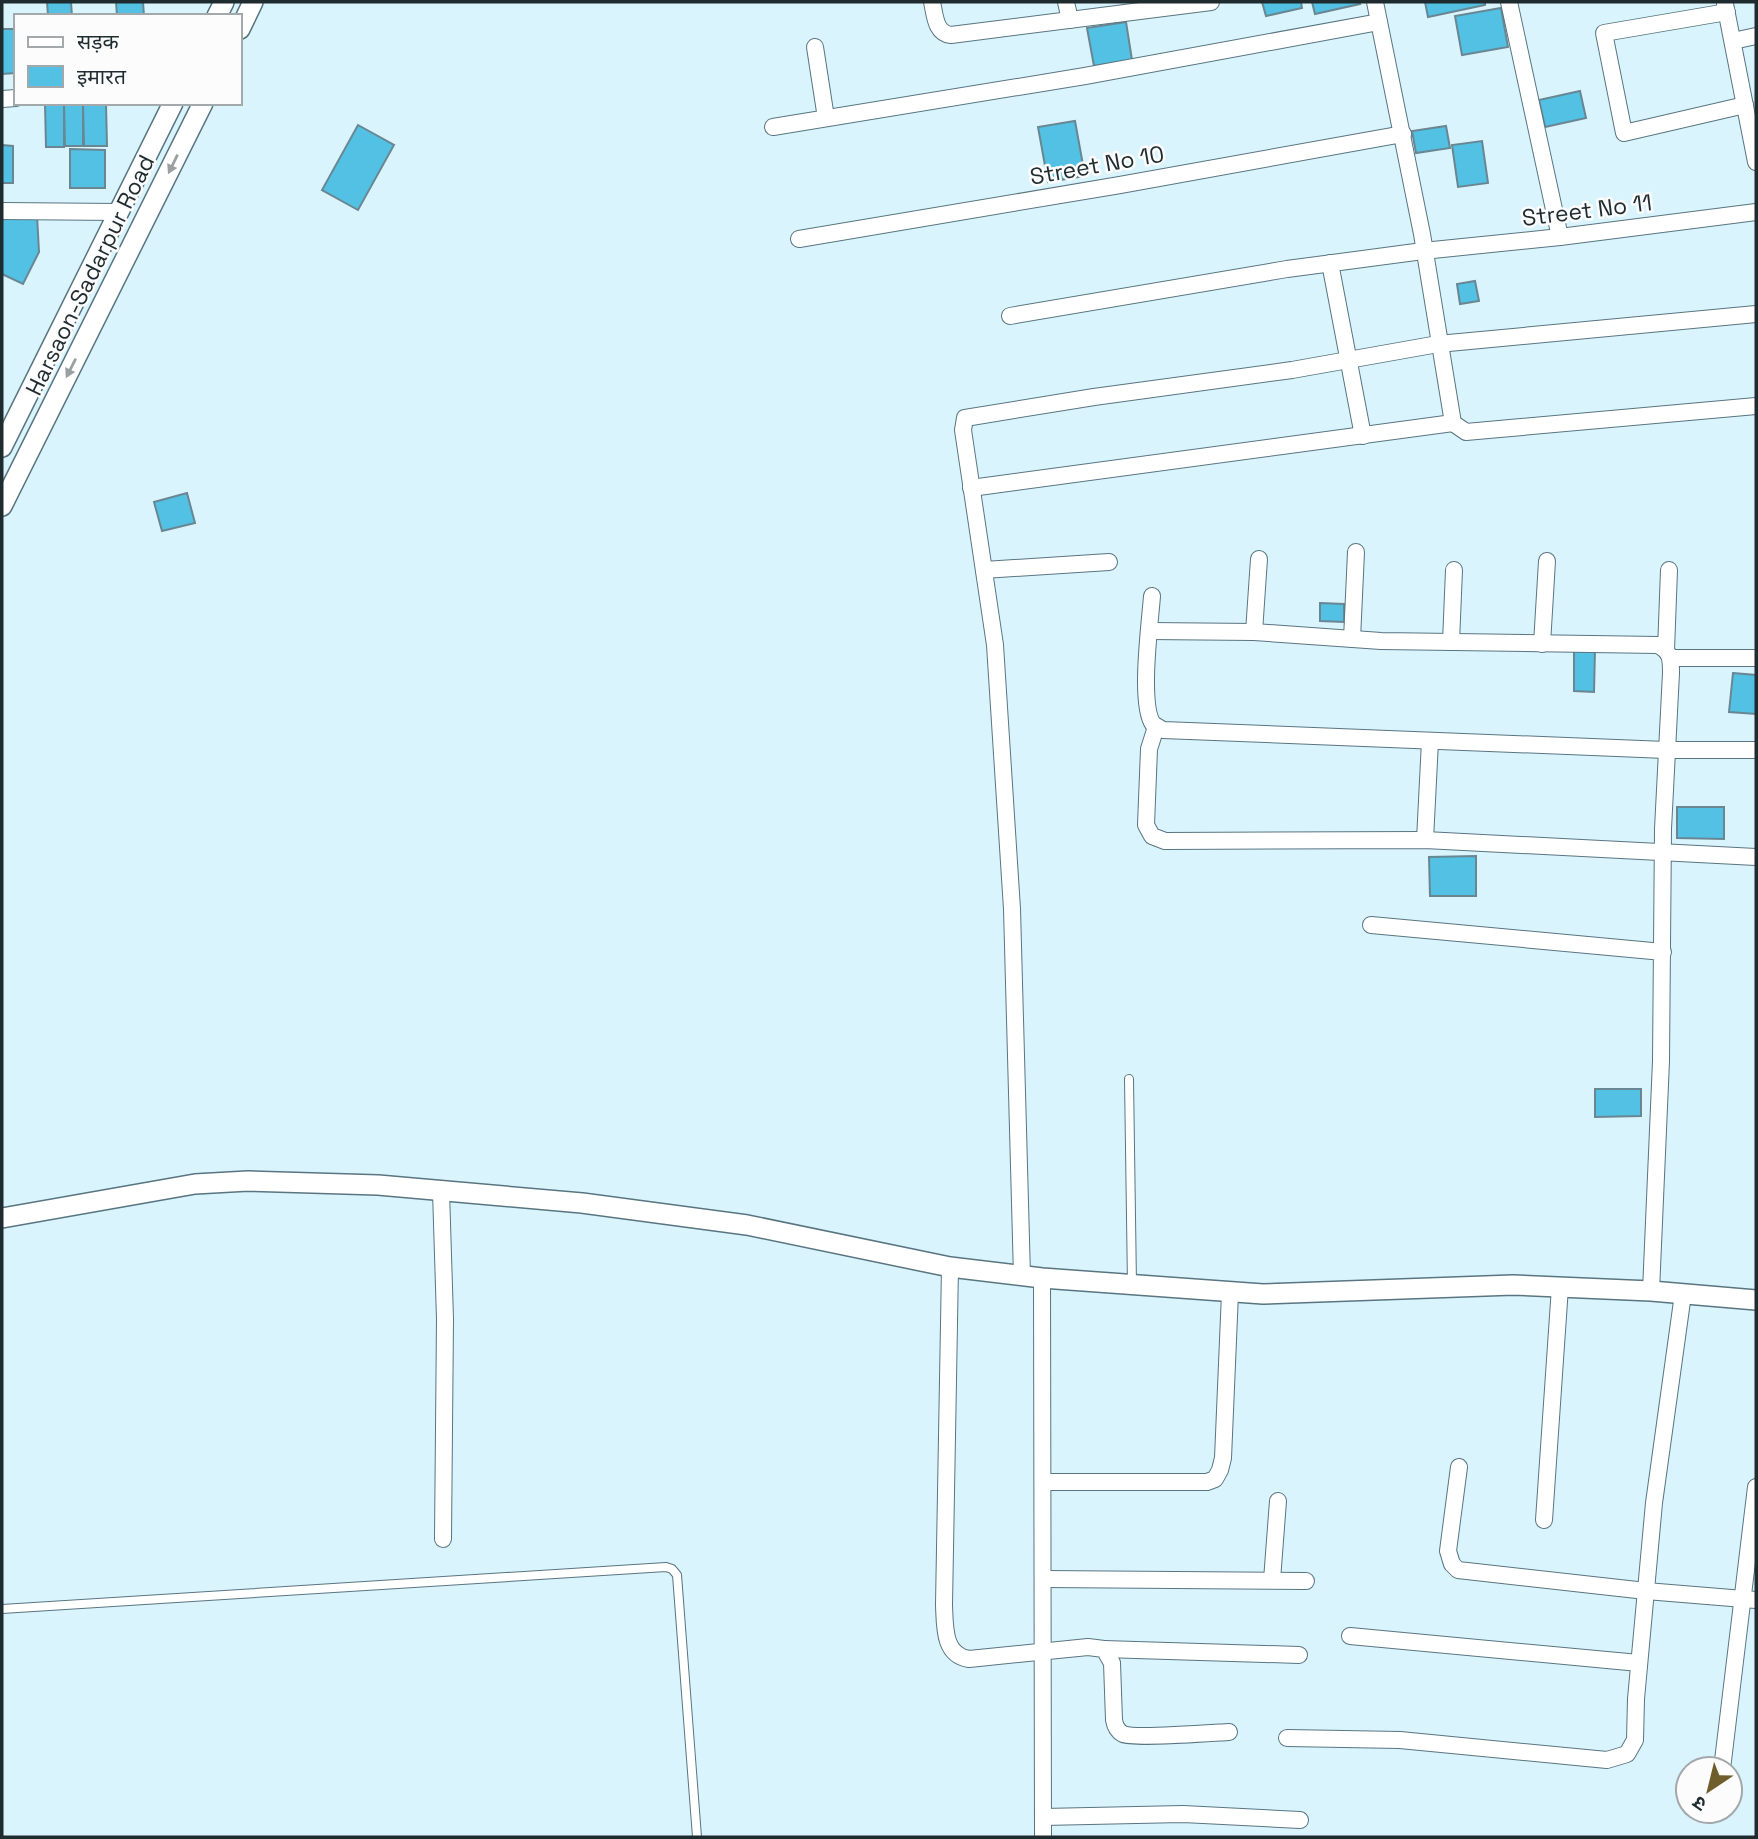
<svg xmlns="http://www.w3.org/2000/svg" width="1758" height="1839" viewBox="0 0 1758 1839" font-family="'Space Grotesk','Noto Sans Devanagari',sans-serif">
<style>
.building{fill:#52c1e4;stroke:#698792;stroke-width:2}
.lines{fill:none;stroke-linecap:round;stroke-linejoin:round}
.service-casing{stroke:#587580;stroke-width:10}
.minor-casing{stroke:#587580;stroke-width:18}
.tertiary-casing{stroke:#587580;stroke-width:22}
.service{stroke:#fff;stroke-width:8}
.minor{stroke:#fff;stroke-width:16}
.tertiary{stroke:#fff;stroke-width:19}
.oneway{fill:#9aa0a1}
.labels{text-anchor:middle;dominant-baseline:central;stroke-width:5;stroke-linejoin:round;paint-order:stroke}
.street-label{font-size:23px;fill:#1e2b2f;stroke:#fcfcfc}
</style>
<rect width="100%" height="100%" fill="#daf4fe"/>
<g class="building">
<path d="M 47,2 L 71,2 L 72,16 L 48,16 Z"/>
<path d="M 116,2 L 143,2 L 144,16 L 117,16 Z"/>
<path d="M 1262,2 L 1301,2 L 1302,8 L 1266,16 Z"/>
<path d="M 1312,2 L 1359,2 L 1360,4 L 1315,14 Z"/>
<path d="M 1425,2 L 1485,2 L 1485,5 L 1428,17 Z"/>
<path d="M 1501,8 L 1508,47 L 1462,55 L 1455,16 Z"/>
<path d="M 1126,22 L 1132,60 L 1094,66 L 1087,28 Z"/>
<path d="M 2,29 L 16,29 L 16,73 L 2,74 Z"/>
<path d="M 1580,91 L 1586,118 L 1545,127 L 1539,100 Z"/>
<path d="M 106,103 L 107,146 L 84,146 L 83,104 Z"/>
<path d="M 45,104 L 64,104 L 64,147 L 46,147 Z"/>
<path d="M 64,104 L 83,104 L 83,146 L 65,146 Z"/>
<path d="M 1075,121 L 1085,176 L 1048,182 L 1038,127 Z"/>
<path d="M 358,125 L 394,145 L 358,210 L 322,190 Z"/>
<path d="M 1446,126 L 1450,148 L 1416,153 L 1412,131 Z"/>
<path d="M 1482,141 L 1488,183 L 1458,187 L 1452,145 Z"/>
<path d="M 2,145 L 13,146 L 13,183 L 2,183 Z"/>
<path d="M 70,149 L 105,150 L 105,188 L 70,188 Z"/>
<path d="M 37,215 L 39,252 L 23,284 L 2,274 L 2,217 Z"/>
<path d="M 1475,281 L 1479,301 L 1460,304 L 1457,284 Z"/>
<path d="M 187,493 L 195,523 L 162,531 L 154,502 Z"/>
<path d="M 1320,603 L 1344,604 L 1344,622 L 1320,621 Z"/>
<path d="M 1574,648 L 1595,649 L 1594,692 L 1574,691 Z"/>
<path d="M 1733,673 L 1756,675 L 1756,714 L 1729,712 Z"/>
<path d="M 1677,807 L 1724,807 L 1724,839 L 1677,838 Z"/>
<path d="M 1476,856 L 1476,896 L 1430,896 L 1429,857 Z"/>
<path d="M 1595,1089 L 1641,1089 L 1641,1116 L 1595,1117 Z"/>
</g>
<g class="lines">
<g class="service-casing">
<g id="service">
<path d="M 1129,1079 L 1132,1285"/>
<path d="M 2,1609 L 666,1567 L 672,1569 L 677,1575 L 697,1837"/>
</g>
</g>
<g class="minor-casing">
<g id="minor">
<path d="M 932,2 C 935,15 935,33 951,35 L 1211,2"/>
<path d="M 1066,2 L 1070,20"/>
<path d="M 1375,2 L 1422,234 L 1453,423 L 1466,432 L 1477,431 L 1756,406"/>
<path d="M 1509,2 L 1560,237"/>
<path d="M 1725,4 L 1756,162"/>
<path d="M 1727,12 L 1604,33 L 1624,133 L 1745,105"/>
<path d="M 1733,41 L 1756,36"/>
<path d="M 815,47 L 826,118"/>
<path d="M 2,99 L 16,98"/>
<path d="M 773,127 L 1085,76 L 1379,22"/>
<path d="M 2,211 L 119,212"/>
<path d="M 799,239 L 1120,185 L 1403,134"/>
<path d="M 1330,263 L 1363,436"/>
<path d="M 1010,316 L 1287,269 L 1423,251 L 1560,237 L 1756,212"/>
<path d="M 971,488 L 1453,423"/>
<path d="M 984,570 L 1109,562"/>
<path d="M 1152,596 C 1150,623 1139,704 1153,724 L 1163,730 L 1666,750 L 1756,750"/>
<path d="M 1149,631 L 1254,632 L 1381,641 L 1658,645 C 1671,652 1671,659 1671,673 L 1663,829 L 1661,1061 L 1651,1291"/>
<path d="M 1254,632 L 1259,559"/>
<path d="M 1352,639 L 1356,552"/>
<path d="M 1451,642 L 1454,570"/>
<path d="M 1542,644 L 1547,561"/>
<path d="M 1666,650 L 1669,570"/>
<path d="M 1671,658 L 1756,658"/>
<path d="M 1156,727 L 1149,749 L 1146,825 L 1152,836 L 1165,841 L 1425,840 L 1756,857"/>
<path d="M 1425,840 L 1430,741"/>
<path d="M 1371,925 L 1663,952"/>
<path d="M 441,1191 L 445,1319 L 443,1539"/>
<path d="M 950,1267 L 944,1605 C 945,1626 943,1655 969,1659 L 1088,1647 L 1104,1649 L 1112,1663 L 1114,1720 C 1115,1726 1117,1731 1123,1734 C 1134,1739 1212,1733 1229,1732"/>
<path d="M 1022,1276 L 1012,909 L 995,645 L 963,430 L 965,418 L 1094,397 L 1292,370 L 1438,344 L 1756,314"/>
<path d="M 1042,1278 L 1043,1837"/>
<path d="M 1459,1467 L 1448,1551 L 1452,1564 L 1458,1570 L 1646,1591 L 1756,1600"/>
<path d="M 1044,1482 L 1207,1482 L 1215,1479 L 1220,1470 L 1223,1458 L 1230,1293"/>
<path d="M 1544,1520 L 1560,1287"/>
<path d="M 1044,1579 L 1306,1581"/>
<path d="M 1272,1580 L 1278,1501"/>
<path d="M 1350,1636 L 1639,1663"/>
<path d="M 1104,1649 L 1299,1655"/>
<path d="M 1287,1738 L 1400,1740 L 1607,1760 L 1627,1754 L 1635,1740 L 1636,1699 L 1654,1503 L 1683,1294"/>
<path d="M 1722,1769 L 1756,1487"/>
<path d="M 1717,1812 L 1717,1811"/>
<path d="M 1043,1817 L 1183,1814 L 1300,1820"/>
</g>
</g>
<g class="tertiary-casing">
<g id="tertiary">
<path d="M 217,16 L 224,2"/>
<path d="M 240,29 L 253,2"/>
<path d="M 2,447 L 173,103"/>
<path d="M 2,506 L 203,103"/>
<path d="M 2,1218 L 195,1184 L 248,1181 L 378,1185 L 582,1203 L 747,1225 L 950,1267 L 1042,1278 L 1263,1294 L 1513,1285 L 1651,1291 L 1756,1300"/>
</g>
</g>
<use href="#service" class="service"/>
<use href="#minor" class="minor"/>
<use href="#tertiary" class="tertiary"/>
</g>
<defs><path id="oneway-solid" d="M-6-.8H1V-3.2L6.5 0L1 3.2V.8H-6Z" transform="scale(1.75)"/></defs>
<g class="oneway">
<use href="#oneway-solid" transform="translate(173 164) rotate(116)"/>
<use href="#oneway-solid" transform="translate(71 368) rotate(117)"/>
</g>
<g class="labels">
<g class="street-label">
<text transform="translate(1097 165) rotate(-10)">Street No 10</text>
<text transform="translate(1587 210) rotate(-7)">Street No 11</text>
<text transform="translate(90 275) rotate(-64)">Harsaon-Sadarpur Road</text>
</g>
</g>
<rect width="1758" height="1839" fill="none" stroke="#1e2b2f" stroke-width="7"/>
<rect x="14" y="14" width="228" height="91" fill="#fcfcfc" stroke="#a3a8aa" stroke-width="2"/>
<rect x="28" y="37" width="35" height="10" fill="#ffffff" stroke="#a3a8aa" stroke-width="2"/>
<text x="77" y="49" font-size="21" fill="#1e2b2f">सड़क</text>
<rect x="28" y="66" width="35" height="21" fill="#52c1e4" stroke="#a3a8aa" stroke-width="2"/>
<text x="77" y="84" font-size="21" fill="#1e2b2f">इमारत</text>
<g transform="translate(1709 1790) rotate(215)"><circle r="33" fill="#fcfcfc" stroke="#a3a8aa" stroke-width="2"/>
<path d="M0-5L12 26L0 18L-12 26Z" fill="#705d2c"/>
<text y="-10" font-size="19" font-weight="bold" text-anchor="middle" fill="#1e2b2f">उ</text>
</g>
</svg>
